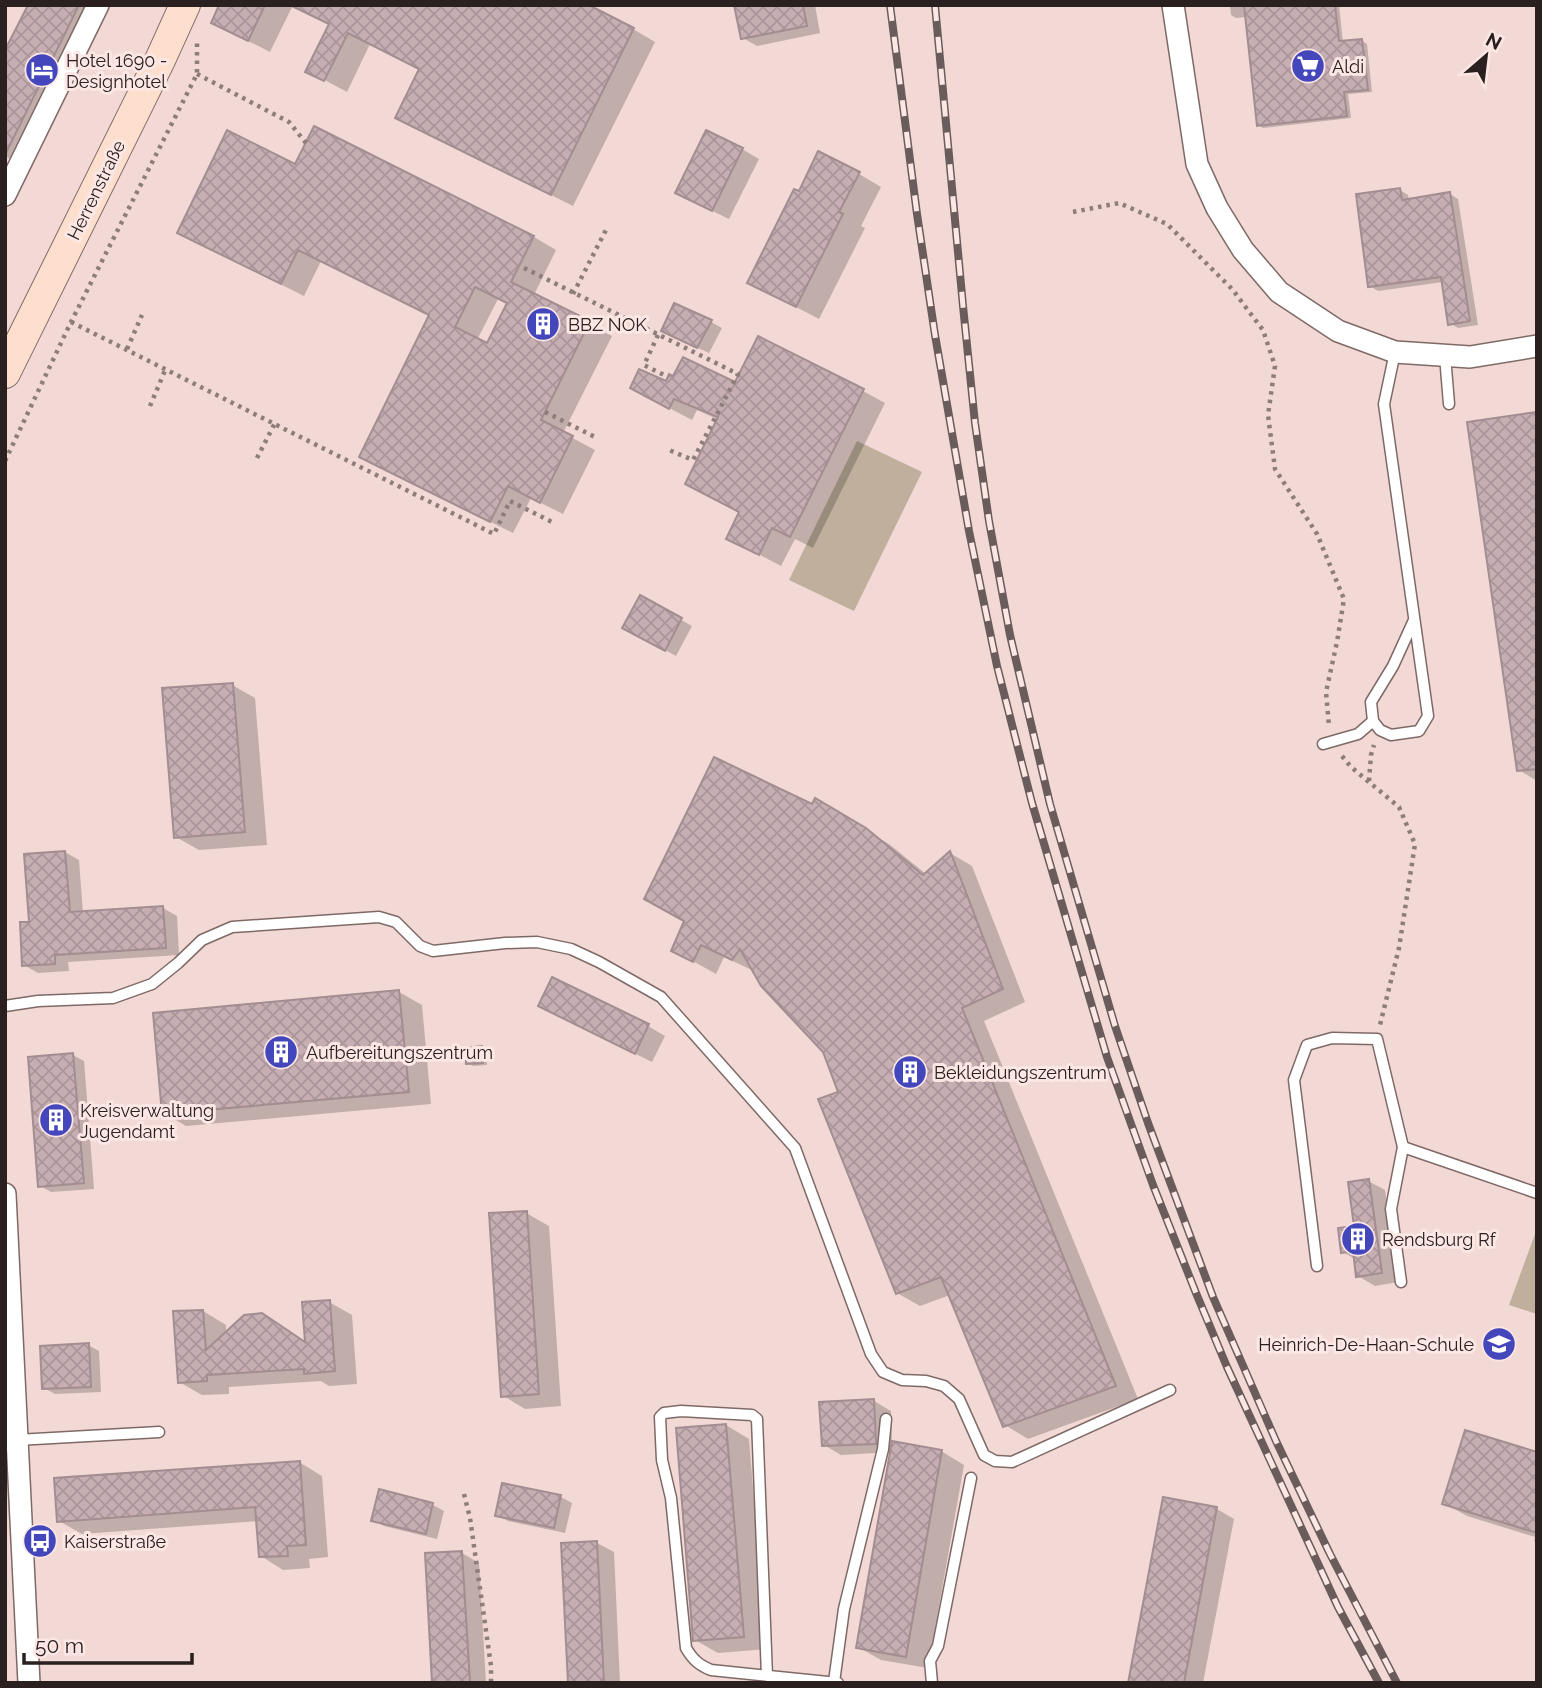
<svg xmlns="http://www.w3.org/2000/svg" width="1542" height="1688" viewBox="0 0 1542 1688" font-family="Raleway,sans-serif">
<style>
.pitch{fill:#bfaf9c}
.shadow{fill:#0003;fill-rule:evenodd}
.building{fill:url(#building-cross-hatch);stroke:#a48d91;stroke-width:2;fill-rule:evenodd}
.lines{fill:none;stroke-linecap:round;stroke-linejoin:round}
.lane-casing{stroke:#7f6966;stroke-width:13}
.street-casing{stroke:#7f6966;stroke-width:24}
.secondary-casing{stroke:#7f6966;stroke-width:32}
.path{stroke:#8e7d7a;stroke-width:4.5;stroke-dasharray:3.5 5;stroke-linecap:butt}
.lane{stroke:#fff;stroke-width:10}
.street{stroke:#fff;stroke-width:21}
.secondary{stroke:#fedfce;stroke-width:30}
.rail-casing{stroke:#6a5c5a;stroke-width:8}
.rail{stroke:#fce7e4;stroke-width:5;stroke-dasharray:16;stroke-linecap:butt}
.labels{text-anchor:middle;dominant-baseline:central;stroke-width:6;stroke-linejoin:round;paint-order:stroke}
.poi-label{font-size:18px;fill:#29201f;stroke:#fce7e4;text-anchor:start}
.street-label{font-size:18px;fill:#29201f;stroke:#fce7e4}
</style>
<defs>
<pattern id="building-cross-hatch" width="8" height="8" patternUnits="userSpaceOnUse" patternTransform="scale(1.75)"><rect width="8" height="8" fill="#c6aeb3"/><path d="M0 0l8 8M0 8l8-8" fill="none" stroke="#aa959a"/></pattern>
</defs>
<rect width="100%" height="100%" fill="#f2d9d5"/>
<g class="pitch">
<path d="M 857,441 L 922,472 L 854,611 L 789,580 Z"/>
<path d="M 1535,1234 L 1537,1235 L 1537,1314 L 1509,1305 Z"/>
</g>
<g class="shadow">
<path d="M 30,5 L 100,5 L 12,160 L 5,156 L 5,50 Z"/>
<path d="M 221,5 L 380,5 L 633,29 L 655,42 L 573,206 L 419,129 L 421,69 L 370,44 L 347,92 L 308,71 L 330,25 L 292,7 L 270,52 L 213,23 Z"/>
<path d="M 736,5 L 815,5 L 820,33 L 757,46 L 743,38 Z"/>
<path d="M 1230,5 L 1339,5 L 1343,43 L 1362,41 L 1367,44 L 1372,92 L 1348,94 L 1351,118 L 1263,128 L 1258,125 L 1247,17 L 1236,18 L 1231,15 Z"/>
<path d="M 315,129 L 534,237 L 556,250 L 534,295 L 612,336 L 563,433 L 595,450 L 563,514 L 531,498 L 513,533 L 384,469 L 431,316 L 321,261 L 304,296 L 202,245 L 179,232 L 296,167 ZM 498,299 L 509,304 L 488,346 L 477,340 Z"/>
<path d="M 742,149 L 759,159 L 729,219 L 694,202 Z"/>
<path d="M 859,174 L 881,187 L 861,226 L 865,228 L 819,319 L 750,283 L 799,194 Z"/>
<path d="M 1400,190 L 1408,195 L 1409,200 L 1450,194 L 1458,199 L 1478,325 L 1458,328 L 1450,323 L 1443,282 L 1378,291 L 1370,286 Z"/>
<path d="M 711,322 L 722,328 L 709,353 L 674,337 Z"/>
<path d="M 667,383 L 736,384 L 863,391 L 885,403 L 813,548 L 795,539 L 781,566 L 728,538 L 741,512 L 719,420 L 697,410 L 692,420 L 654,400 Z"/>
<path d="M 1537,414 L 1537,781 L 1519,770 Z"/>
<path d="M 640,597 L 692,626 L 676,656 L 624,627 Z"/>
<path d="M 232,685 L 255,698 L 267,845 L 199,850 L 176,837 Z"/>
<path d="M 816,801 L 889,844 L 926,874 L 950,853 L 972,866 L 1025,1002 L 984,1021 L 1138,1399 L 1028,1439 L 1005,1425 L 950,1295 L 920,1306 L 897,1293 L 840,1093 L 825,1051 L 754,971 L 724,957 L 716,974 L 673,950 L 812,806 Z"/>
<path d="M 65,852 L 79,860 L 83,913 L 163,908 L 177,916 L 179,955 L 68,962 L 69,971 L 38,973 L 24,965 L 31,923 Z"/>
<path d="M 399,992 L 422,1005 L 431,1104 L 186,1126 L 164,1113 Z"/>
<path d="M 557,1015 L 648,1026 L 665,1036 L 652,1062 Z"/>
<path d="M 481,1048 L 486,1051 L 487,1065 L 473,1066 L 468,1063 Z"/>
<path d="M 73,1055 L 84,1061 L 94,1189 L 51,1192 L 40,1186 Z"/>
<path d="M 1368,1181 L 1385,1190 L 1398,1282 L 1375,1286 L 1358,1276 L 1355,1259 L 1343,1252 L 1356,1227 Z"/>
<path d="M 526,1213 L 549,1226 L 561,1406 L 525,1409 L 502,1395 Z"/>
<path d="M 329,1302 L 352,1315 L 357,1384 L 329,1386 L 321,1381 L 229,1387 L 229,1394 L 202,1395 L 179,1382 L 203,1311 L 226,1325 L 226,1334 L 261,1315 L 307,1343 Z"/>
<path d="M 88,1345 L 99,1351 L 101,1392 L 55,1394 L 44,1388 Z"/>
<path d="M 874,1401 L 891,1411 L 892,1443 L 941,1451 L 964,1465 L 928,1668 L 881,1660 L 858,1647 L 892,1452 L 841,1455 L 824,1445 Z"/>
<path d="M 726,1425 L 749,1439 L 766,1649 L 718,1653 L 695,1640 Z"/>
<path d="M 1537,1454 L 1537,1543 L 1534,1541 L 1535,1537 L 1467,1516 L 1444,1503 Z"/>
<path d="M 299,1462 L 322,1476 L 328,1557 L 309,1559 L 310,1568 L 283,1570 L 261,1556 L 258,1521 L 82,1534 L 59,1521 Z"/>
<path d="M 503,1485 L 561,1497 L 572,1503 L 565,1533 L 508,1521 L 497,1515 Z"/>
<path d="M 380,1492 L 433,1505 L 444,1511 L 437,1539 L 384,1526 L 373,1520 Z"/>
<path d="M 1217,1509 L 1234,1519 L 1203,1683 L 1130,1683 Z"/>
<path d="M 597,1543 L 614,1552 L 620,1683 L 570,1683 Z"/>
<path d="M 462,1553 L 479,1563 L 486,1683 L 433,1683 Z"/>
</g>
<g class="building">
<path d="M 28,5 L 79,5 L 5,155 L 5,50 Z"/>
<path d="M 219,5 L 265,5 L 248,41 L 211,23 Z"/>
<path d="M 290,5 L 589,5 L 634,28 L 551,195 L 395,118 L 419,69 L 348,33 L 324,81 L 305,72 L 329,24 Z"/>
<path d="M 734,5 L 803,5 L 807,26 L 741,39 Z"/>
<path d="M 1244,5 L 1335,5 L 1339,41 L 1362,39 L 1368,90 L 1344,92 L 1347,116 L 1257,126 Z"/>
<path d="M 314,126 L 534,236 L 511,282 L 590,321 L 541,420 L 573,436 L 540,503 L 508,486 L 490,522 L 359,457 L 429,315 L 298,250 L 281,284 L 177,233 L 227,130 L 295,164 ZM 475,287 L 507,303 L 487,343 L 455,327 Z"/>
<path d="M 706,130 L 743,148 L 712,211 L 675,193 Z"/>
<path d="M 818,151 L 860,172 L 839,212 L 843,214 L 796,307 L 747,283 L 794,189 L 799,191 Z"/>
<path d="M 1400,188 L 1402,200 L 1450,192 L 1470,321 L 1448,325 L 1441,277 L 1368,287 L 1356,194 Z"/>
<path d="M 674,303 L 712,320 L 697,348 L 661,331 Z"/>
<path d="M 758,336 L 864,389 L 790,537 L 772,528 L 759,555 L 726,539 L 739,512 L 685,484 L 718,417 L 674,399 L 669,409 L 630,388 L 639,369 L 666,381 L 669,374 L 673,376 L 683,357 L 735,382 Z"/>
<path d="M 1537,412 L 1537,769 L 1517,771 L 1467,422 Z"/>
<path d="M 640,595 L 682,618 L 665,651 L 622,628 Z"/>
<path d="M 233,683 L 245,832 L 174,838 L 162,688 Z"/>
<path d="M 714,757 L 812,804 L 815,798 L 866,828 L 923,875 L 950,851 L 1003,989 L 962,1008 L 1116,1386 L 1003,1427 L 941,1277 L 896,1294 L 818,1099 L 838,1092 L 823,1052 L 761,986 L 740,949 L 732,960 L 701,945 L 693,962 L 671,951 L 684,921 L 644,899 Z"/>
<path d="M 65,851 L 70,912 L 163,906 L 166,948 L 55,955 L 55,964 L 22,966 L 20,922 L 29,922 L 24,854 Z"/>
<path d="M 552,977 L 649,1024 L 635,1054 L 538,1006 Z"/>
<path d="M 399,990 L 409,1092 L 162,1114 L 153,1013 Z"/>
<path d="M 482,1046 L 483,1063 L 466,1064 L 465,1048 Z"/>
<path d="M 73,1053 L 84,1183 L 38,1187 L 28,1057 Z"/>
<path d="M 1369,1179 L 1382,1273 L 1356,1277 L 1353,1251 L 1341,1253 L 1338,1228 L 1354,1226 L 1348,1182 Z"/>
<path d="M 527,1211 L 539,1394 L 501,1397 L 489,1213 Z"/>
<path d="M 330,1300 L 335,1371 L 304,1374 L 304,1369 L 207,1375 L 207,1381 L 178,1383 L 173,1311 L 203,1310 L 206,1350 L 244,1315 L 262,1313 L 305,1342 L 302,1302 Z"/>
<path d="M 89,1343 L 91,1387 L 42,1389 L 40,1346 Z"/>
<path d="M 874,1399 L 876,1444 L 822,1446 L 819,1402 Z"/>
<path d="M 726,1424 L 744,1637 L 693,1641 L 676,1428 Z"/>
<path d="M 1465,1430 L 1537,1452 L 1537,1533 L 1442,1504 Z"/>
<path d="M 892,1441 L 942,1450 L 906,1657 L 856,1648 Z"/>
<path d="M 300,1461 L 306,1545 L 287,1546 L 288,1556 L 259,1557 L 255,1507 L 57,1522 L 54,1478 Z"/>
<path d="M 502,1483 L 561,1495 L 554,1528 L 495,1516 Z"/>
<path d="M 379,1489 L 433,1503 L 426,1534 L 371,1521 Z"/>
<path d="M 1163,1497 L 1217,1507 L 1184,1683 L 1128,1683 Z"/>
<path d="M 597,1541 L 604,1683 L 568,1683 L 561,1543 Z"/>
<path d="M 462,1551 L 470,1683 L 432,1683 L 425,1553 Z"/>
</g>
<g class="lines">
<g class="lane-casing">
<g id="lane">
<path d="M 1395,352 L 1384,404 L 1428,716 L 1419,731 L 1391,735 L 1380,730 L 1373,721 L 1371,702 L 1393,666 L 1414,620"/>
<path d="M 1445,356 L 1449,404"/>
<path d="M 1323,744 L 1358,734 L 1373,721"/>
<path d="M 5,1006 L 38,1001 L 113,998 L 152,984 L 178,963 L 202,940 L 232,927 L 379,917 L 396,922 L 420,946 L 433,951 L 505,943 L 537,942 L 571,949 L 599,962 L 661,997 L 795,1148 L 871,1354 L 883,1372 L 902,1380 L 926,1381 L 944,1386 L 959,1399 L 984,1455 L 995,1461 L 1012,1462 L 1170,1390"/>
<path d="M 1317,1266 L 1294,1080 L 1307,1045 L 1332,1038 L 1377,1039 L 1403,1147"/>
<path d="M 1401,1282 L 1391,1209 L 1403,1147 L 1537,1193"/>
<path d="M 17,1440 L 159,1432"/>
<path d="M 767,1676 L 757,1419 L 752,1415 L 681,1411 L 664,1413 L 660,1417 L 662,1460 L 671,1498 L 686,1648 C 693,1660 699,1665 711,1670 L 838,1683"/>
<path d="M 834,1682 L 844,1609 L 883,1449 L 886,1419"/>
<path d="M 932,1683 L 930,1661 L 938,1646 L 971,1478"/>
</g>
</g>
<g class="street-casing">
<g id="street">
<path d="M 1173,5 L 1197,164 L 1217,208 L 1243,250 L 1279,292 L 1338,331 L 1395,352 L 1470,357 L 1537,346"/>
<path d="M 5,195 L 98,5"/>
<path d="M 5,1194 L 29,1683"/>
</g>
</g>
<g class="secondary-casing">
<path id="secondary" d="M 5,373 L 160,60 L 185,5"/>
</g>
<g class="path">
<path d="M 197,74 L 289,122 L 306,143"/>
<path d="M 1073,212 L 1119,203 L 1167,224 L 1232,289 L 1263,330 L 1275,366 L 1268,415 L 1275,469 L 1317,534 L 1344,599 L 1337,642 L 1326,692 L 1329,726"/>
<path d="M 524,268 L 738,374 L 693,460 L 669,450"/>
<path d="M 573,294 L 608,226"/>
<path d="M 71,322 L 494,534 L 510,501 L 552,522"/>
<path d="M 658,335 L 644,365 L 668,377"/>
<path d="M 127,349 L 142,315"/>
<path d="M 150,406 L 166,368"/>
<path d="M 545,412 L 595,437"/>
<path d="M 257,458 L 275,423"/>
<path d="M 5,461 L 71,322 L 197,74 L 197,43"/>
<path d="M 1342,756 L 1351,767 L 1399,807 L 1415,844 L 1399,948 L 1380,1025"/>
<path d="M 1369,781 L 1371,755 L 1374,745"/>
<path d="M 464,1494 L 470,1518 L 491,1666 L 491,1683"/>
</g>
<use href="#lane" class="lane"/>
<use href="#street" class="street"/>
<use href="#secondary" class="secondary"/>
<g class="rail-casing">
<g id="rail">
<path d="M 890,5 L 917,214 L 935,335 L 969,531 L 997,666 L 1032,803 L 1107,1057 L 1153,1185 L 1196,1293 L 1227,1367 L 1338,1607 L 1379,1683"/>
<path d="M 935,5 L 963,306 L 975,423 L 989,521 L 1010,635 L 1050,804 L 1115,1026 L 1148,1123 L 1213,1297 L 1276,1441 L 1330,1554 L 1397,1683"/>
</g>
</g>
<use href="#rail" class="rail"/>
</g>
<defs>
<g id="supermarket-disc" transform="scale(1.75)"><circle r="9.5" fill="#4446bb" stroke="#fce7e4"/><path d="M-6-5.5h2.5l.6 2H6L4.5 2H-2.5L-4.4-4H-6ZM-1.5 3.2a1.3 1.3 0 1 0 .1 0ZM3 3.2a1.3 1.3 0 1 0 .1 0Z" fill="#fff"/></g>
<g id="hotel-disc" transform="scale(1.75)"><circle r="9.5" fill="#4446bb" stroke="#fce7e4"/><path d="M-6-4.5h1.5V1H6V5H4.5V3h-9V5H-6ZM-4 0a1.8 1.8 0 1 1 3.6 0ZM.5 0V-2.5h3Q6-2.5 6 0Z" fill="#fff"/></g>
<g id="building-disc" transform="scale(1.75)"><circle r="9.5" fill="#4446bb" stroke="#fce7e4"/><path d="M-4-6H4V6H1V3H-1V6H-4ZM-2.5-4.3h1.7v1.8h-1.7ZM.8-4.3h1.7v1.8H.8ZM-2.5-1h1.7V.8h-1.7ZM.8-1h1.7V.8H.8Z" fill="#fff"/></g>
<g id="school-disc" transform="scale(1.75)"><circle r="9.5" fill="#4446bb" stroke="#fce7e4"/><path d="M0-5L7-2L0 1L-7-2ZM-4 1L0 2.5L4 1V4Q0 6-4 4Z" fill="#fff"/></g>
<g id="bus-disc" transform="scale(1.75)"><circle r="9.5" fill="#4446bb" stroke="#fce7e4"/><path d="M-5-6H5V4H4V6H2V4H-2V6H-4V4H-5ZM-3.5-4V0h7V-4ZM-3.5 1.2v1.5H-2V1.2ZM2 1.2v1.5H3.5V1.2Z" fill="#fff"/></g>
</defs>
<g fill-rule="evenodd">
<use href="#supermarket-disc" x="1308" y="66"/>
<use href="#hotel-disc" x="42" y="70"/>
<use href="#building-disc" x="543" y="324"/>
<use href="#building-disc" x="281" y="1052"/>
<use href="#building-disc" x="910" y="1072"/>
<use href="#building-disc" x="56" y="1120"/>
<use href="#building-disc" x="1358" y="1239"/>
<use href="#school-disc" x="1499" y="1344"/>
<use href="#bus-disc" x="40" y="1541"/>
</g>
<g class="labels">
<g class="poi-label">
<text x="66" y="60">Hotel 1690 -<tspan x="66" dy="21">Designhotel</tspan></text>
<text x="1332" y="66">Aldi</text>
<text x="568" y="324">BBZ NOK</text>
<text x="306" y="1052">Aufbereitungszentrum</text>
<text x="934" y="1072">Bekleidungszentrum</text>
<text x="80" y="1110">Kreisverwaltung<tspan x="80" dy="21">Jugendamt</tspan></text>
<text x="1382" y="1239">Rendsburg Rf</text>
<text x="1474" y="1344" text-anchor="end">Heinrich-De-Haan-Schule</text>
<text x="64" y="1541">Kaiserstraße</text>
</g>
<g class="street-label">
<text transform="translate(96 190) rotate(-64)">Herrenstraße</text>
</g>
</g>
<rect width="1542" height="1688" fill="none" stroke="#29201f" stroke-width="14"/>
<g transform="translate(1486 56) rotate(28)" stroke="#fce7e4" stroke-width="5" paint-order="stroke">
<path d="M0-5L12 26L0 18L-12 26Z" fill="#29201f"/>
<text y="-10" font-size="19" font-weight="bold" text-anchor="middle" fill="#29201f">N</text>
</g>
<path d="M24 1653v10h168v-10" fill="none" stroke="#29201f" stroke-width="3.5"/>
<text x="35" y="1653" font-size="21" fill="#29201f" stroke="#fce7e4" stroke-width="5" paint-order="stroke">50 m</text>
</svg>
